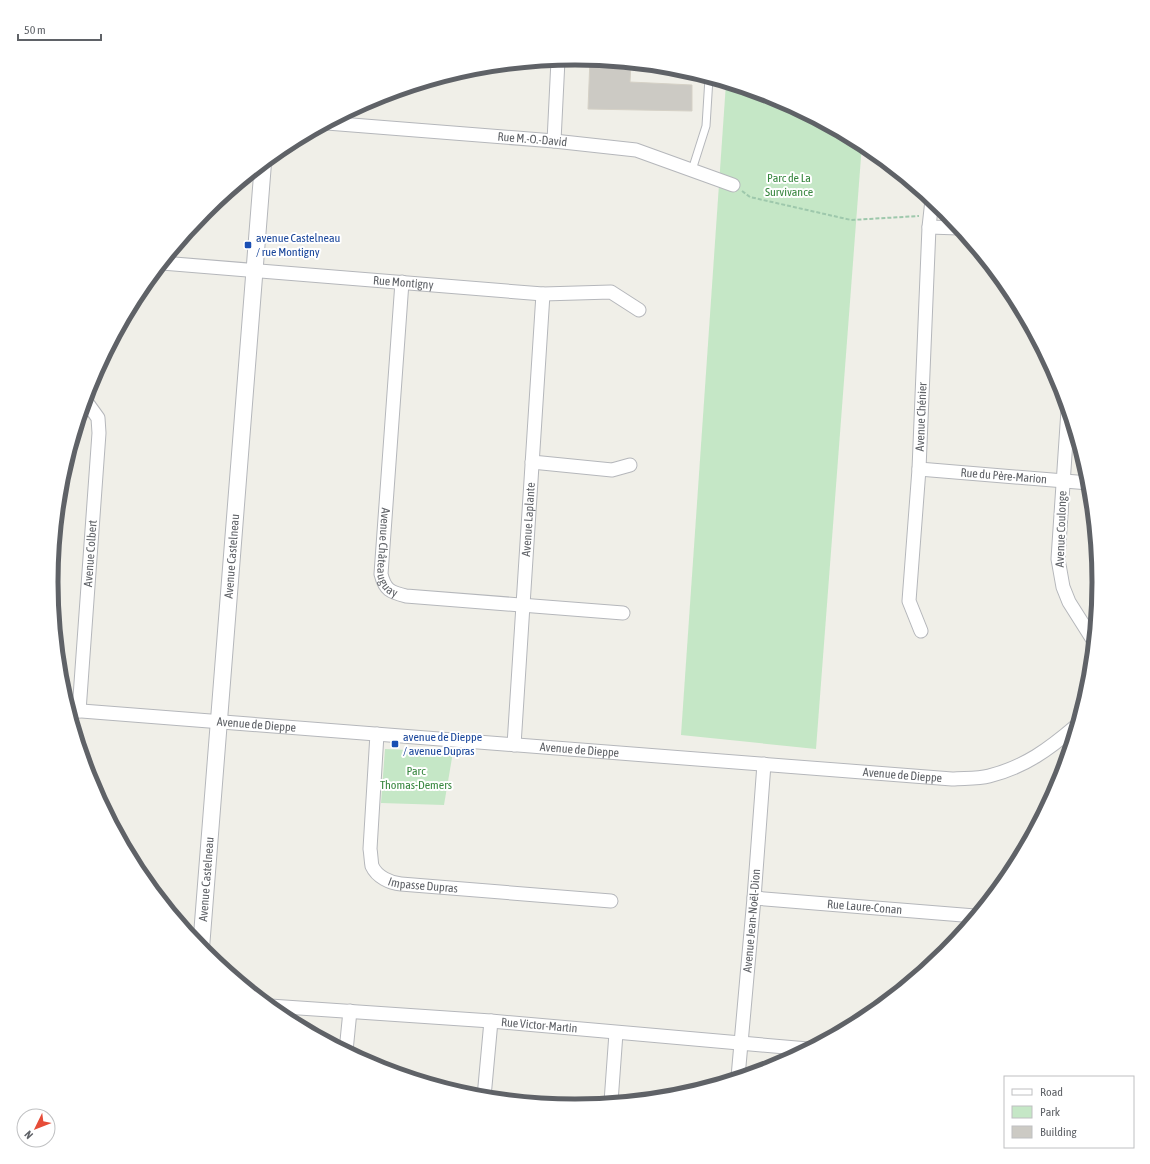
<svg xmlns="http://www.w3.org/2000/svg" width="1150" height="1164" viewBox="0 0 1150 1164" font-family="'Asap Condensed',sans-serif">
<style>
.green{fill:#c5e7c6}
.building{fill:#cccac4;stroke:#d5d1c6}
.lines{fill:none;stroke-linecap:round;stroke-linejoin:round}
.service-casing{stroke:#b5b7bb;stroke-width:9}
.minor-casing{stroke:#b5b7bb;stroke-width:15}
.tertiary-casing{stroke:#b5b7bb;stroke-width:18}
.path{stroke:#9ec8ac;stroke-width:2;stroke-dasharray:4 2;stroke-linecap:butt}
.service{stroke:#fff;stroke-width:7}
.minor{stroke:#fff;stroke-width:13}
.tertiary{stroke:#fff;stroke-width:16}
.transit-dot{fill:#1a4fb4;stroke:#fff;stroke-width:1.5}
.labels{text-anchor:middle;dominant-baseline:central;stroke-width:4;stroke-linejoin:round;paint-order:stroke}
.street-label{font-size:12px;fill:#5f6267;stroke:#fff}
.park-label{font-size:12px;fill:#37863e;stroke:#fff}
.transit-label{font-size:12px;fill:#164399;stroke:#fff;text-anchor:start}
.rim{fill:none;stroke:#5f6267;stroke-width:5}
</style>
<rect width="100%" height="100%" fill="#f0efe8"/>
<g class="green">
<path d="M 726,83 L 776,98 L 862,144 L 816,749 L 681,735 Z"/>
<path d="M 385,749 L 453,752 L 444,805 L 381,803 Z"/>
</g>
<path class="building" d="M 590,59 L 631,63 L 630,82 L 692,85 L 692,111 L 588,109 Z"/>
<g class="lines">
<g class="service-casing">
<path id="service" d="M 692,170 L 706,126 L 709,78"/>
</g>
<g class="minor-casing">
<g id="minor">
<path id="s1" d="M 327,123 L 554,141 L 636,150 L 733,185"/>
<path d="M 554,141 L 558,60"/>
<path d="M 929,227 L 959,228"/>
<path id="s2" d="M 162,263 L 543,294 L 611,292 L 639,310"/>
<path id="s3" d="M 402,282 L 381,574 C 385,590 390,592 406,596 L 623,613"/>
<path d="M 1068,410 L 1058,559 L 1063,587 L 1069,602 L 1093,640"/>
<path d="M 532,462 L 612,470 L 630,465"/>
<path id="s4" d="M 919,469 L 1089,483"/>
<path id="s5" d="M 921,631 L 909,601 L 919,469 L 929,227 L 932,200"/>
<path id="s6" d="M 69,710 L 952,779 C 964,778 978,779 989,776 C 1025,767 1049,749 1076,726"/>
<path id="s7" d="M 79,711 L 99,433 L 98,418 L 85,400"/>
<path id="s8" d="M 377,734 L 370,849 C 371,854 371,861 372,866 C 377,877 390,883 401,884 L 611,901"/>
<path id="s9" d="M 514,745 L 543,294"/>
<path id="s10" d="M 754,898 L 975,916"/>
<path id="s11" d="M 270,1006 L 491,1021 L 808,1049"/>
<path d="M 346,1051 L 350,1011"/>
<path id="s12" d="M 738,1077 L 754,898 L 764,764"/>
<path d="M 484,1097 L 491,1021"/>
<path d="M 611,1102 L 616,1033"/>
</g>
</g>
<g class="tertiary-casing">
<g id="tertiary">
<path id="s13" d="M 201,948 L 263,163"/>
</g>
</g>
<path class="path" d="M 742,191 L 750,197 L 851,220 L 919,216"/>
<use href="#service" class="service"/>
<use href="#minor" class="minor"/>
<use href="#tertiary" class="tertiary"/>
</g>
<g class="transit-dot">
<rect x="244" y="241" width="8" height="8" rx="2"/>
<rect x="391" y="740" width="8" height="8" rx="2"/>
</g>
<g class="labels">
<g class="street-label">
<text stroke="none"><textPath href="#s1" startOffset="206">Rue M.-O.-David</textPath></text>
<text stroke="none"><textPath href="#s2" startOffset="242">Rue Montigny</textPath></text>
<text stroke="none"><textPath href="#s5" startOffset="217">Avenue Chénier</textPath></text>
<text stroke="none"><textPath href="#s4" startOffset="85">Rue du Père-Marion</textPath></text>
<text stroke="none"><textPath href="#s9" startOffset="226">Avenue Laplante</textPath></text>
<text transform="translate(1061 529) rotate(-88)">Avenue Coulonge</text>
<text stroke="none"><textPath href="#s3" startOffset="273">Avenue Châteauguay</textPath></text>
<text stroke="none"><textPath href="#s7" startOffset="158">Avenue Colbert</textPath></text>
<text stroke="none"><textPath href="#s13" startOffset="393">Avenue Castelneau</textPath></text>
<text stroke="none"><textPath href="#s6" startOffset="188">Avenue de Dieppe</textPath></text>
<text stroke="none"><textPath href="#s6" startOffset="512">Avenue de Dieppe</textPath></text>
<text stroke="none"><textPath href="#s6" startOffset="836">Avenue de Dieppe</textPath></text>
<text stroke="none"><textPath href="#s13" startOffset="69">Avenue Castelneau</textPath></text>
<text stroke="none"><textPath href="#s8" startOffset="190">Impasse Dupras</textPath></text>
<text stroke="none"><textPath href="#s10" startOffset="111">Rue Laure-Conan</textPath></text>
<text stroke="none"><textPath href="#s12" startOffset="157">Avenue Jean-Noël-Dion</textPath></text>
<text stroke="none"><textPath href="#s11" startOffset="270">Rue Victor-Martin</textPath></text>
</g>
<g class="park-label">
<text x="789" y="178">Parc de La<tspan x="789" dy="14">Survivance</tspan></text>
<text x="416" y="771">Parc<tspan x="416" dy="14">Thomas-Demers</tspan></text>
</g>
<g class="transit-label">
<text x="256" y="238">avenue Castelneau<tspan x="256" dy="14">/ rue Montigny</tspan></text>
<text x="403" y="737">avenue de Dieppe<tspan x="403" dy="14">/ avenue Dupras</tspan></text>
</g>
</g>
<path d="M0 0H1150V1164H0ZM58 582a517 517 0 1 1 1034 0a517 517 0 1 1-1034 0Z" fill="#fff" fill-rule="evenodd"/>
<path class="rim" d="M58 582a517 517 0 1 1 1034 0a517 517 0 1 1-1034 0Z"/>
<rect x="1004" y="1076" width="130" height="72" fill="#ffffff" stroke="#bfc0c2"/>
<rect x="1012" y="1089" width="20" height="6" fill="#ffffff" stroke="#bfc0c2"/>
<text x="1040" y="1096" font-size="12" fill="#5f6267">Road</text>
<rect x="1012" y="1106" width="20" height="12" fill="#c5e7c6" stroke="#bfc0c2"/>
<text x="1040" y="1116" font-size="12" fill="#5f6267">Park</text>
<rect x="1012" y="1126" width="20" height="12" fill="#cccac4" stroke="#bfc0c2"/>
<text x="1040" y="1136" font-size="12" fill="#5f6267">Building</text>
<g transform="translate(36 1128) rotate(227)"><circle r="19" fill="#ffffff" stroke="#bfc0c2"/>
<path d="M0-3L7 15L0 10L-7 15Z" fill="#e64c38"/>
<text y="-6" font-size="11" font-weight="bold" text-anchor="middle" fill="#5f6267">N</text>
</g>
<path d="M18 34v6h83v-6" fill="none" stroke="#5f6267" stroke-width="2"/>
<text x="24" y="34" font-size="12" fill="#5f6267" stroke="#ffffff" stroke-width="3" paint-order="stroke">50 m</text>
</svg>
